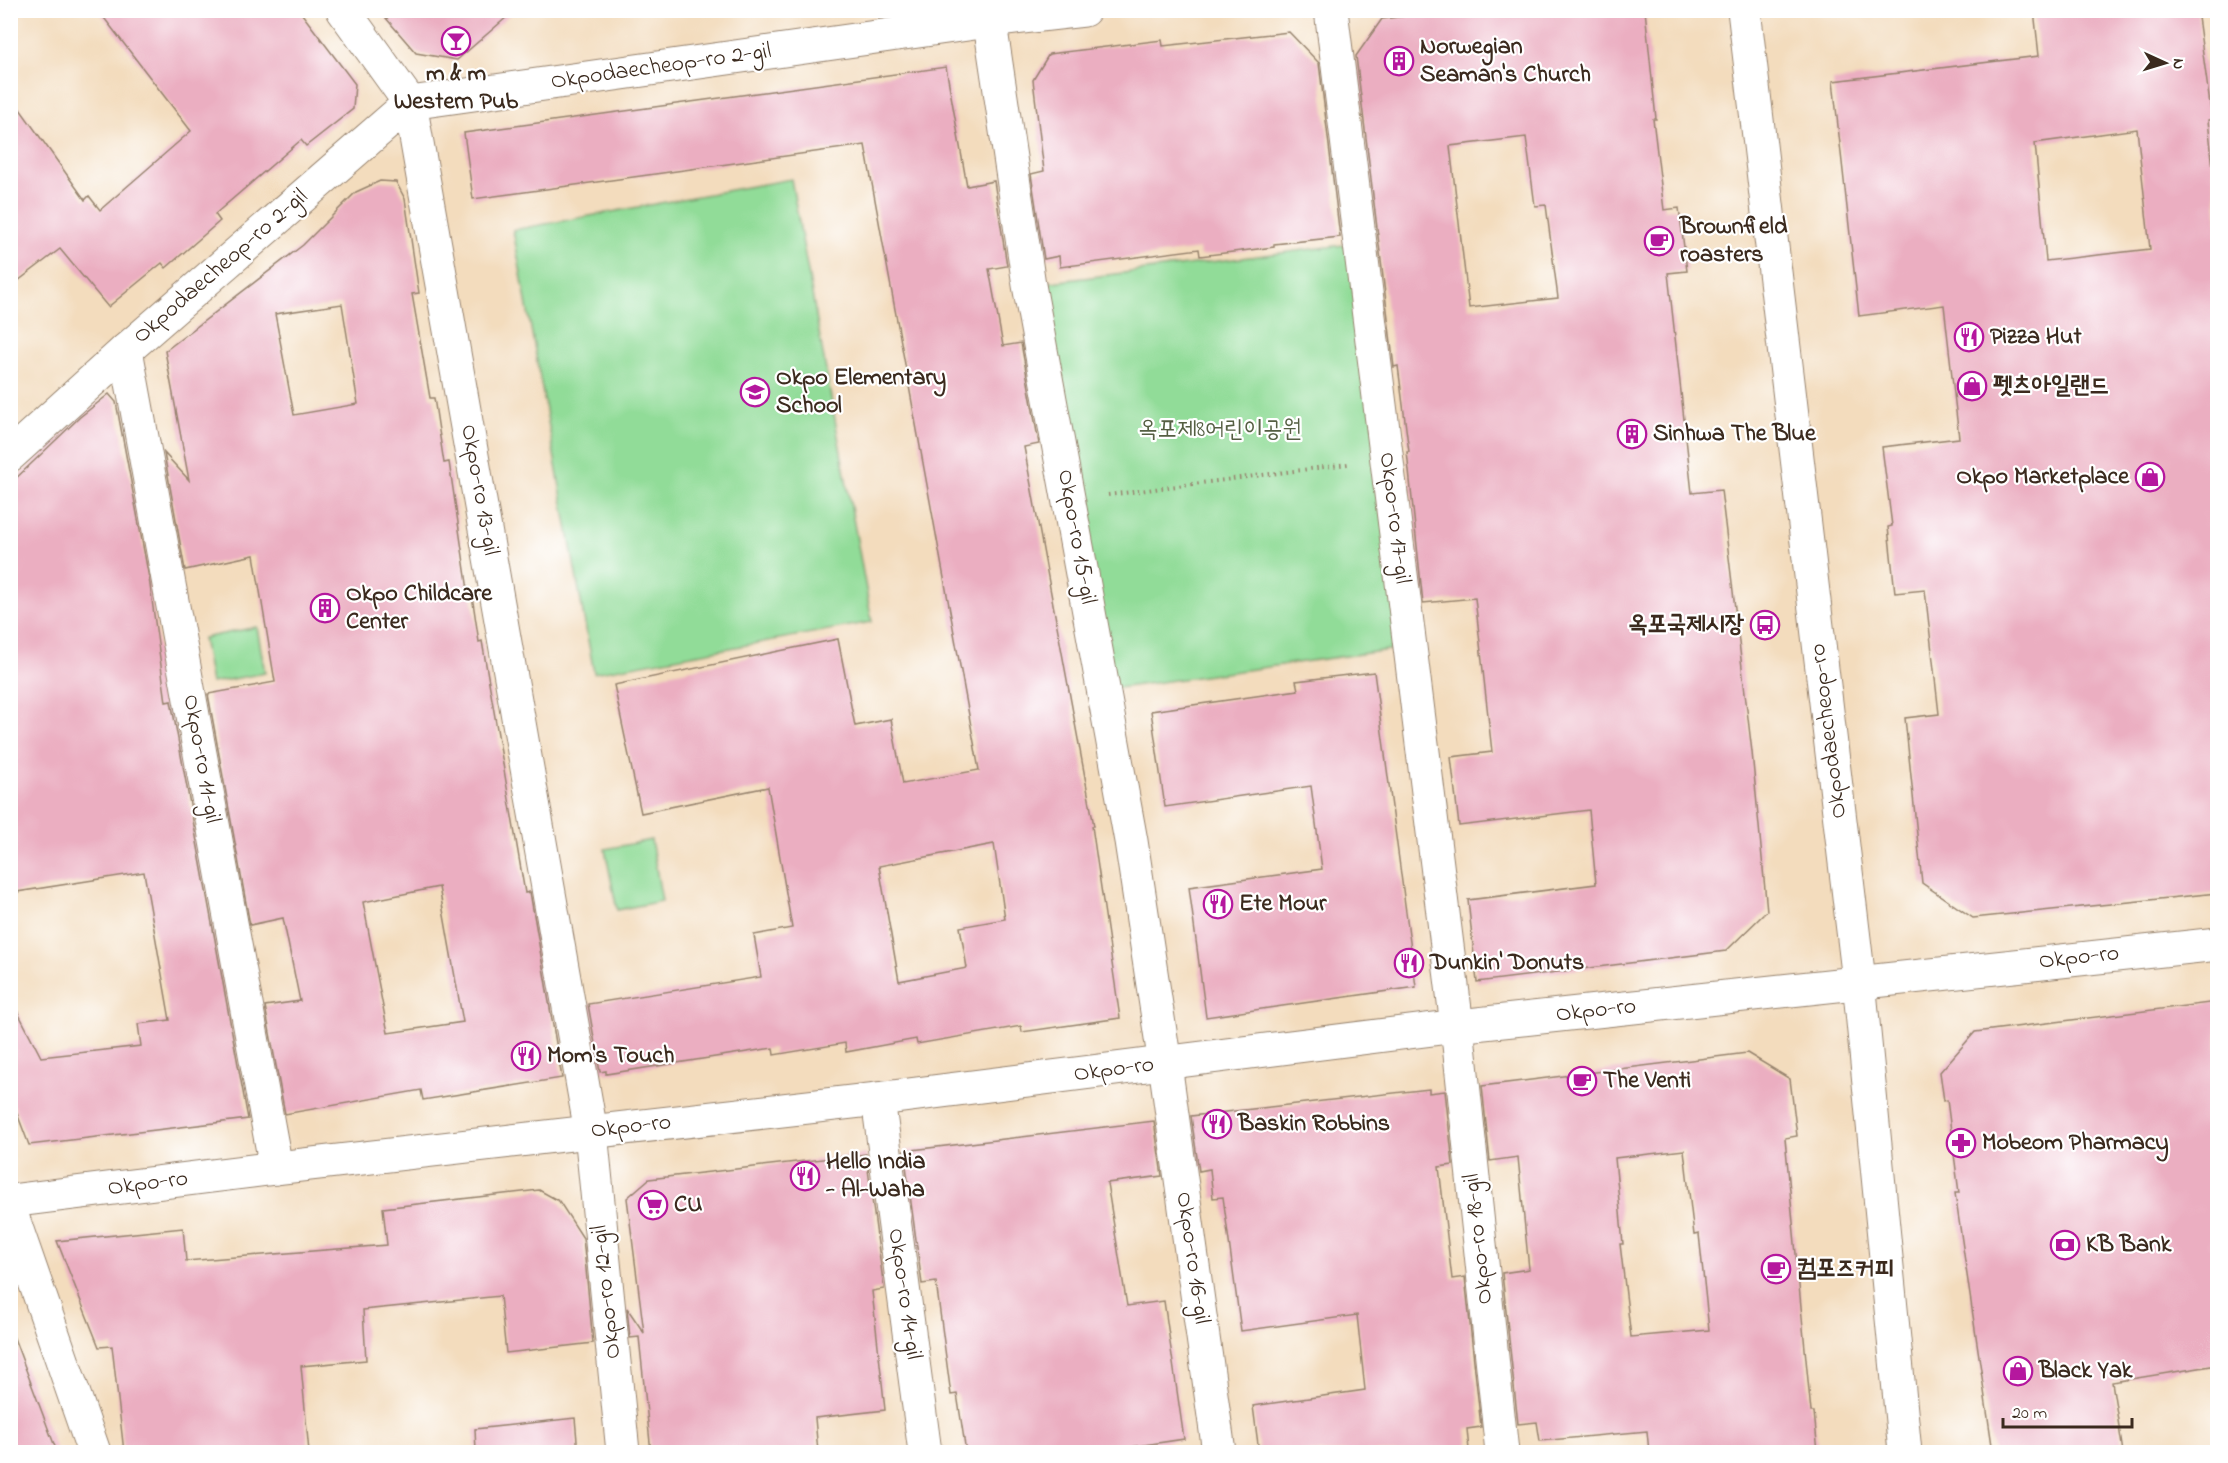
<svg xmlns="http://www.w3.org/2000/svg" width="2228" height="1463" viewBox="0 0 2228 1463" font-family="'Indie Flower','Poor Story',sans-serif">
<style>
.green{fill:#91dc98;stroke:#66835b;stroke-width:1.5}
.building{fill:#ebaec1;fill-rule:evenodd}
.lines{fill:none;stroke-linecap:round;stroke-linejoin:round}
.minor-casing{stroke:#97836e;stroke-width:35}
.path{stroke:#97836e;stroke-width:4;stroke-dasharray:1.5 4.5;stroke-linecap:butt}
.minor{stroke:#fff;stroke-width:33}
.labels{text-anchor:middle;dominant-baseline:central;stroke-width:4.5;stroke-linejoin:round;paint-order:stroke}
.poi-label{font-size:24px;font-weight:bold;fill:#3b2a1e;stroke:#fff;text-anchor:start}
.street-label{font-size:24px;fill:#3b2a1e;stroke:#fff}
.park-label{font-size:24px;fill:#555f43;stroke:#fff}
</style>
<rect width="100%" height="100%" fill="#fff"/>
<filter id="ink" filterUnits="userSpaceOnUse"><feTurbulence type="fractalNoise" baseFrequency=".0167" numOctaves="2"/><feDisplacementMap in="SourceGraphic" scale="12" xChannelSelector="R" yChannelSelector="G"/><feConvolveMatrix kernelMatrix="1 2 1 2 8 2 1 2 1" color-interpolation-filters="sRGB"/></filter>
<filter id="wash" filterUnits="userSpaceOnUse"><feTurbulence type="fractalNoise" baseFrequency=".008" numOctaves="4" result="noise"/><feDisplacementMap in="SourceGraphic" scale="24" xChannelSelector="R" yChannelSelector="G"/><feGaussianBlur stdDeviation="1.35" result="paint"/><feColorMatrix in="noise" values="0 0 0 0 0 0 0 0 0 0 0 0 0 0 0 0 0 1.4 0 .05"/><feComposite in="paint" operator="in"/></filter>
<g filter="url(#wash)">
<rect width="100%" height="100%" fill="#f3dcbd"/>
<g class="green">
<path d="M 791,179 L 872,622 L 594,673 L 513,230 Z"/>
<path d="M 1359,243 L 1410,647 L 1104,690 L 1029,285 Z"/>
<path d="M 257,627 L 265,673 L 211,683 L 203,638 Z"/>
<path d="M 651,840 L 662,901 L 617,910 L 605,849 Z"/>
</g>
<g id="blocks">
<g class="building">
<path d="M 98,10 L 299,10 L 355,84 L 353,109 L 306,146 L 301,140 L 215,214 L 220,221 L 166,268 L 162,263 L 108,307 L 60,249 L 10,287 L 10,95 L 85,200 L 89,196 L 100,210 L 191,131 Z"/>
<path d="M 379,10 L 515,10 L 457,60 L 416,53 Z"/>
<path d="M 1456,10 L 1645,10 L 1656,119 L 1653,119 L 1664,210 L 1679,208 L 1687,271 L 1668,273 L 1692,493 L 1721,490 L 1752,752 L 1767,911 L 1726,951 L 1477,982 L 1468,900 L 1596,884 L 1589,810 L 1459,826 L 1451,757 L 1492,752 L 1475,598 L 1423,603 L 1407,452 L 1409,452 L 1398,366 L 1394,367 L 1356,56 L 1382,19 ZM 1526,137 L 1535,206 L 1546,205 L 1558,298 L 1469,308 L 1450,146 Z"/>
<path d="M 2034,10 L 2197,10 L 2212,119 L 2208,120 L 2217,208 L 2217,893 L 1973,918 L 1922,883 L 1905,718 L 1939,714 L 1925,590 L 1895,593 L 1888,527 L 1892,526 L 1882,447 L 1959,438 L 1944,305 L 1859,316 L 1833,81 L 2039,56 ZM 2137,129 L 2150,249 L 2046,261 L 2035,143 Z"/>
<path d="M 1289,32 L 1319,63 L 1340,237 L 1274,244 L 1274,247 L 1200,256 L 1199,249 L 1060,267 L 1059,256 L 1044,259 L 1031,174 L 1044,171 L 1033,80 L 1049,54 L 1162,40 L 1163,46 Z"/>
<path d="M 946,67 L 967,186 L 994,181 L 1007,266 L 989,269 L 1003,346 L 1021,343 L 1039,444 L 1024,447 L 1094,826 L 1092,826 L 1120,1018 L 1022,1032 L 1021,1026 L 917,1044 L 916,1039 L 846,1052 L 845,1043 L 774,1055 L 773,1048 L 606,1074 L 606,1071 L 600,1072 L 588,1004 L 761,977 L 754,935 L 792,928 L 768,787 L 641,813 L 614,685 L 838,639 L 855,726 L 891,719 L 903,784 L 979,770 L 865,145 L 473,199 L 464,133 ZM 994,844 L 1005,919 L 960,927 L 967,968 L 899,981 L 879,866 Z"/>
<path d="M 380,181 L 396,182 L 405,199 L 419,293 L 412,294 L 430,398 L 434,398 L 444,463 L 449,462 L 468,590 L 471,589 L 479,642 L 482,641 L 525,893 L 530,892 L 562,1078 L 423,1100 L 421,1090 L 285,1114 L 265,1006 L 300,1001 L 283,918 L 250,925 L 208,694 L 275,682 L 254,555 L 185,570 L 164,453 L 189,480 L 165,351 L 303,245 L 356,192 ZM 342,304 L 358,404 L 294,415 L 275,314 ZM 439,887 L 463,1022 L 388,1033 L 363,902 Z"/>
<path d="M 109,394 L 116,402 L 149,578 L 166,702 L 171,701 L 248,1119 L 29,1145 L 10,1095 L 10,997 L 41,1057 L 141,1046 L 138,1024 L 170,1020 L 144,872 L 10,893 L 10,484 L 80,417 Z"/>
<path d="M 1374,672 L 1416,987 L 1206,1017 L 1189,887 L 1322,869 L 1311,786 L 1165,807 L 1151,711 L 1298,690 L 1296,681 Z"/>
<path d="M 2217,1002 L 2217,1365 L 2112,1382 L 2123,1452 L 1993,1452 L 1955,1193 L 1959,1193 L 1947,1100 L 1944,1101 L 1940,1072 L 1975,1032 Z"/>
<path d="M 1747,1053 L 1790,1079 L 1797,1136 L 1785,1138 L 1811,1412 L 1814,1412 L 1818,1452 L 1649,1452 L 1647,1431 L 1540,1441 L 1537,1422 L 1518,1424 L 1502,1273 L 1529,1269 L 1518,1157 L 1490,1161 L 1482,1086 ZM 1684,1150 L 1694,1235 L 1699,1234 L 1709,1330 L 1631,1337 L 1620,1244 L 1623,1244 L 1615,1158 Z"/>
<path d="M 1429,1089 L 1429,1093 L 1445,1091 L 1453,1165 L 1439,1167 L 1452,1279 L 1465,1277 L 1481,1427 L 1467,1429 L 1469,1450 L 1451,1452 L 1259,1452 L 1253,1406 L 1365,1390 L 1357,1315 L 1241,1331 L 1223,1197 L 1213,1198 L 1210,1169 L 1199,1171 L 1191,1116 Z"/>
<path d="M 1154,1121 L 1162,1176 L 1107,1183 L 1127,1306 L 1164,1301 L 1184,1439 L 1097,1452 L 966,1452 L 957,1394 L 951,1395 L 936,1282 L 922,1284 L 904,1151 Z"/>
<path d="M 866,1154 L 884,1289 L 872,1291 L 885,1410 L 815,1418 L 818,1452 L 651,1452 L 639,1337 L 630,1338 L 627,1308 L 644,1333 L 627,1198 L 649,1179 Z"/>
<path d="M 539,1190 L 559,1201 L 583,1238 L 593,1343 L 506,1353 L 500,1296 L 363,1310 L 366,1360 L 301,1366 L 309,1452 L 124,1452 L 112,1346 L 99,1347 L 57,1241 L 183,1228 L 186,1261 L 387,1245 L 383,1208 Z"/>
<path d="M 14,1338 L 57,1452 L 10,1452 L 10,1339 Z"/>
<path d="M 575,1418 L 578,1452 L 476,1452 L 475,1429 Z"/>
</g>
</g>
</g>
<g filter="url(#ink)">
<use href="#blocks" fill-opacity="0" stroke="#97836e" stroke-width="1.5"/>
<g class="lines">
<g class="minor-casing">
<g id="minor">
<path d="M 343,10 L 410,103 L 591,1132 L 623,1452"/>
<path d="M 988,10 L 1029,285 L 1131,841 L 1165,1064 L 1219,1452"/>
<path d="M 1331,10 L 1457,1026 L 1502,1452"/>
<path d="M 1744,10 L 1859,981 L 1905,1452"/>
<path d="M 126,350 L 276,1168"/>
<path d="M 10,455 L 126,350 L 410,103 L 989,21 L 1084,10"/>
<path d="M 878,1099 L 925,1452"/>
<path d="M 10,1201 L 276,1168 L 878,1099 L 1457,1026 L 2218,944"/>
<path d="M 10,1210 L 94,1452"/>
</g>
</g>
<path class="path" d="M 1108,495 L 1348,464"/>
<use href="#minor" class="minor"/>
</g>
</g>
<defs>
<g id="bar-ring" transform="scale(1.5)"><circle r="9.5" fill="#fff" stroke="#b5179e" stroke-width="1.5"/><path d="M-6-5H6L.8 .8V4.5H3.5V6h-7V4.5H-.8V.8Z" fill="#b5179e"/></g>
<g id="building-ring" transform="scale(1.5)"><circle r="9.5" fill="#fff" stroke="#b5179e" stroke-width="1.5"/><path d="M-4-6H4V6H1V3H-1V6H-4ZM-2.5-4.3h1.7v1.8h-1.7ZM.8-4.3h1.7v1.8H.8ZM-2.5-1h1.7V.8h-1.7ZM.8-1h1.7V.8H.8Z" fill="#b5179e"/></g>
<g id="cafe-ring" transform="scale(1.5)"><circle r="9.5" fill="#fff" stroke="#b5179e" stroke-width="1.5"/><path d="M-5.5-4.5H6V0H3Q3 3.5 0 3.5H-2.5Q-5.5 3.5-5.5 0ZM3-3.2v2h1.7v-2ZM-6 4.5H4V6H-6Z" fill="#b5179e"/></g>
<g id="restaurant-ring" transform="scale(1.5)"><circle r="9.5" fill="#fff" stroke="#b5179e" stroke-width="1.5"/><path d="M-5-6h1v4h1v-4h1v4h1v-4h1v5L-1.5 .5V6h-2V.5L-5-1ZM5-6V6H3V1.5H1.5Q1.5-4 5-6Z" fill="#b5179e"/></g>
<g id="shop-ring" transform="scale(1.5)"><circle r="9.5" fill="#fff" stroke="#b5179e" stroke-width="1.5"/><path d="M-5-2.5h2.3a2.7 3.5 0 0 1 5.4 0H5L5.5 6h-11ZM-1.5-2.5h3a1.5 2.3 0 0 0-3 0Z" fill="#b5179e"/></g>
<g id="school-ring" transform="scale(1.5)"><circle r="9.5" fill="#fff" stroke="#b5179e" stroke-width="1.5"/><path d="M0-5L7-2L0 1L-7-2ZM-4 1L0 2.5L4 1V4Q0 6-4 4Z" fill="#b5179e"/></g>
<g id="bus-ring" transform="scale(1.5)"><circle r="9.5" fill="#fff" stroke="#b5179e" stroke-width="1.5"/><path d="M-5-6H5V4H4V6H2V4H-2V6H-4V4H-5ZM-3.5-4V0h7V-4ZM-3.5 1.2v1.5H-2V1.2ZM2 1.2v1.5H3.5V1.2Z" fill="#b5179e"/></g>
<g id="pharmacy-ring" transform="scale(1.5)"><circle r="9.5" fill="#fff" stroke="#b5179e" stroke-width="1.5"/><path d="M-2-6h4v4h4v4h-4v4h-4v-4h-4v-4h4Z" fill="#b5179e"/></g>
<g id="supermarket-ring" transform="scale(1.5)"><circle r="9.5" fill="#fff" stroke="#b5179e" stroke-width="1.5"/><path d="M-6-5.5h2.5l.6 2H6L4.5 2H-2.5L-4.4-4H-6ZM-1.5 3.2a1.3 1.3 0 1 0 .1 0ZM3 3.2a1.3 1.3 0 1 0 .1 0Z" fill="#b5179e"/></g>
<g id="bank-ring" transform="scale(1.5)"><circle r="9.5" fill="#fff" stroke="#b5179e" stroke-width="1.5"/><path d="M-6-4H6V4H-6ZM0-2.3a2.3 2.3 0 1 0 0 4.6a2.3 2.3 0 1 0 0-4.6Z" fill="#b5179e"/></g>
</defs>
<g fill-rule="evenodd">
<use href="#bar-ring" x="456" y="41"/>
<use href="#building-ring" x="1399" y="61"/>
<use href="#cafe-ring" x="1659" y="241"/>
<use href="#restaurant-ring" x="1969" y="337"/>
<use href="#shop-ring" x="1972" y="386"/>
<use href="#school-ring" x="755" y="392"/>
<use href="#building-ring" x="1632" y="434"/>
<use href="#shop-ring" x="2150" y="477"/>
<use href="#building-ring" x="325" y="608"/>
<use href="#bus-ring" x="1765" y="625"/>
<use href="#restaurant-ring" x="1218" y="904"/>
<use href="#restaurant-ring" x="1409" y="963"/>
<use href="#restaurant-ring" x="526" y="1056"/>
<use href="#cafe-ring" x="1582" y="1081"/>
<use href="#restaurant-ring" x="1217" y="1124"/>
<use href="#pharmacy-ring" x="1961" y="1143"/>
<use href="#restaurant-ring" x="805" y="1176"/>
<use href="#supermarket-ring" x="653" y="1205"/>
<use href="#bank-ring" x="2065" y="1245"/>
<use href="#cafe-ring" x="1776" y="1269"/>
<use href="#shop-ring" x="2018" y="1371"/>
</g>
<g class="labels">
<g class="poi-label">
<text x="1420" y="47">Norwegian<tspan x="1420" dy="28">Seaman's Church</tspan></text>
<text x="456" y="74" text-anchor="middle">m &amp; m<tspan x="456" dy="28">Western Pub</tspan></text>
<text x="1680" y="227">Brownfield<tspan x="1680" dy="28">roasters</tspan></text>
<text x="1990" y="337">Pizza Hut</text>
<text x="776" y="378">Okpo Elementary<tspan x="776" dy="28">School</tspan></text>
<text x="1993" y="386">펫츠아일랜드</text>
<text x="1653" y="434">Sinhwa The Blue</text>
<text x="2129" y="477" text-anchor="end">Okpo Marketplace</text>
<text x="346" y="594">Okpo Childcare<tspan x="346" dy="28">Center</tspan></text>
<text x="1744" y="625" text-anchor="end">옥포국제시장</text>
<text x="1239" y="904">Ete Mour</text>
<text x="1430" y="963">Dunkin' Donuts</text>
<text x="547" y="1056">Mom's Touch</text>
<text x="1603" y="1081">The Venti</text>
<text x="1238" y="1124">Baskin Robbins</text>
<text x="1982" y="1143">Mobeom Pharmacy</text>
<text x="826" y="1162">Hello India<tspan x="826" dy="28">- Al-Waha</tspan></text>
<text x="674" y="1205">CU</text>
<text x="2086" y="1245">KB Bank</text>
<text x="1797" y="1269">컴포즈커피</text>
<text x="2039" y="1371">Black Yak</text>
</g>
<g class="street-label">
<text transform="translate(661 67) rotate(-8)">Okpodaecheop-ro 2-gil</text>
<text transform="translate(221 267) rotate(-41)">Okpodaecheop-ro 2-gil</text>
<text transform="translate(479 490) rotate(80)">Okpo-ro 13-gil</text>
<text transform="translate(1394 518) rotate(83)">Okpo-ro 17-gil</text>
<text transform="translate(1076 537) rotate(80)">Okpo-ro 15-gil</text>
<text transform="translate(1829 731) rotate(-97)">Okpodaecheop-ro</text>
<text transform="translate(201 759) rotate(80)">Okpo-ro 11-gil</text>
<text transform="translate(2079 958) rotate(-6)">Okpo-ro</text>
<text transform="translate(1596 1011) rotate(-6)">Okpo-ro</text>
<text transform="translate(1114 1070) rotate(-7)">Okpo-ro</text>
<text transform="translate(631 1127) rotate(-6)">Okpo-ro</text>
<text transform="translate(148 1184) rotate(-7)">Okpo-ro</text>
<text transform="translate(1479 1239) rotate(-96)">Okpo-ro 18-gil</text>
<text transform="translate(1192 1258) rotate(82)">Okpo-ro 16-gil</text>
<text transform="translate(607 1292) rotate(-96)">Okpo-ro 12-gil</text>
<text transform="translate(904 1294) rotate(82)">Okpo-ro 14-gil</text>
</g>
<g class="park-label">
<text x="1220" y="430">옥포제8어린이공원</text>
</g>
</g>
<rect width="2228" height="1463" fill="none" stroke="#fff" stroke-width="36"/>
<g transform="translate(2165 63) rotate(94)" stroke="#ffffff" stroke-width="4.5" paint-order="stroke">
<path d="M0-4.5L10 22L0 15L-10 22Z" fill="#3b2a1e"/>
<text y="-9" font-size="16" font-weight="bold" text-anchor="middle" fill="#3b2a1e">N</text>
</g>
<path d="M2003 1418v9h129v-9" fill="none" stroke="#3b2a1e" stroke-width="3"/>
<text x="2012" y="1418" font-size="18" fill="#3b2a1e" stroke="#ffffff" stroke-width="4.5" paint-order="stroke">20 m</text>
</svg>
